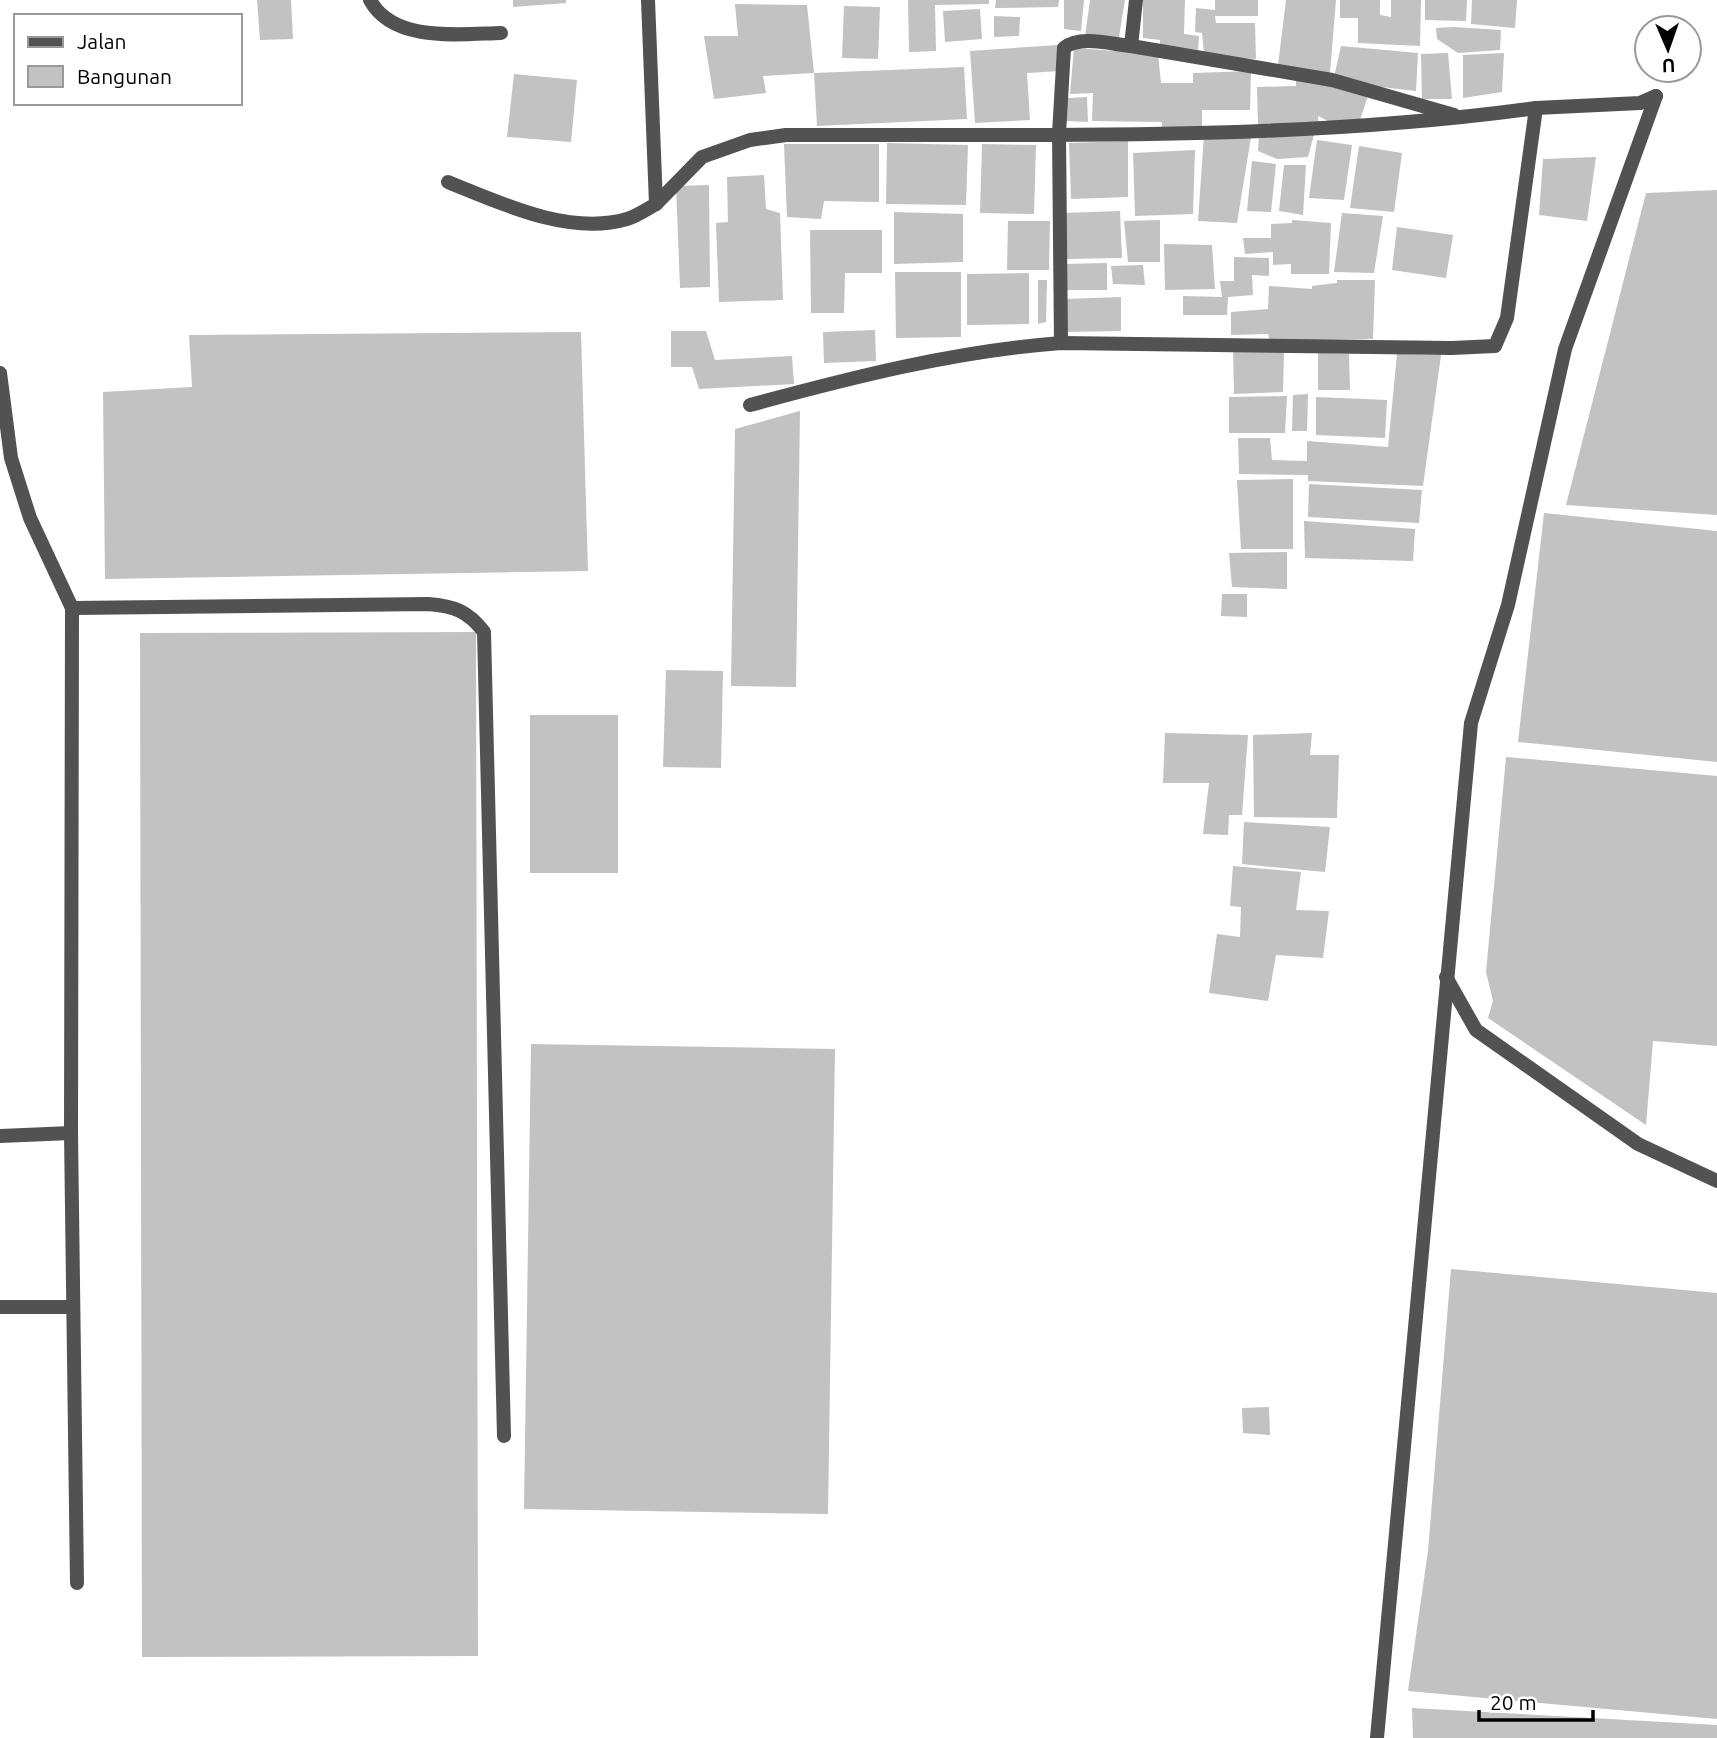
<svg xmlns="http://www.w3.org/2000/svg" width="1717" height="1738" viewBox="0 0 1717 1738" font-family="Ubuntu,sans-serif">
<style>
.building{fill:#c2c2c2}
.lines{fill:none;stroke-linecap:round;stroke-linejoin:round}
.service{stroke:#525252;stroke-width:14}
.minor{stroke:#525252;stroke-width:14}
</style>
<rect width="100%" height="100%" fill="#fff"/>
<g class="building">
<path d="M 257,0 L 291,0 L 293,39 L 260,40 Z"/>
<path d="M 513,0 L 566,0 L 566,3 L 513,7 Z"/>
<path d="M 908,0 L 989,0 L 989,4 L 935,5 L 936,51 L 909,52 Z"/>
<path d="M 996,0 L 1059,0 L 1058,7 L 995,8 Z"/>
<path d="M 1064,0 L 1084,0 L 1081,31 L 1064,29 Z"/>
<path d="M 1090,0 L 1125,0 L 1118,43 L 1085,37 Z"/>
<path d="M 1143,0 L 1185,0 L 1184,34 L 1199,36 L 1198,50 L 1160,45 L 1160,40 L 1143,38 Z"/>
<path d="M 1215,0 L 1258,0 L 1258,16 L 1215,16 L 1216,23 L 1255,23 L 1256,59 L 1228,58 L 1204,53 L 1202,33 L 1195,32 L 1196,8 L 1215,10 Z"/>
<path d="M 1286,0 L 1336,0 L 1330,73 L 1278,65 Z"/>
<path d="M 1340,0 L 1380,0 L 1380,15 L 1391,17 L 1391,0 L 1421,0 L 1420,46 L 1358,43 L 1358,18 L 1340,18 Z"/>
<path d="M 1425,0 L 1467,0 L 1466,21 L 1425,20 Z"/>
<path d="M 1472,0 L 1517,0 L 1515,28 L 1471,24 Z"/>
<path d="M 735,4 L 807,5 L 814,73 L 763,76 L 766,93 L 714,99 L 704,36 L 738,36 Z"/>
<path d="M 844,6 L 880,7 L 878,59 L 842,58 Z"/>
<path d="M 980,9 L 982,39 L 945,42 L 943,11 Z"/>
<path d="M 994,16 L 1020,17 L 1019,36 L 994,37 Z"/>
<path d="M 1454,27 L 1501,30 L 1500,50 L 1458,53 L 1437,39 L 1436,28 Z"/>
<path d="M 1058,45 L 1061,71 L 1027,73 L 1030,120 L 975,123 L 970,51 Z"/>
<path d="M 1341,46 L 1418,53 L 1416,91 L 1363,85 L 1334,77 Z"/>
<path d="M 1074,48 L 1158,54 L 1161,83 L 1193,83 L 1193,73 L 1251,71 L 1250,110 L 1202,110 L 1202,130 L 1162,131 L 1162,122 L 1092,121 L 1093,93 L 1070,94 Z"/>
<path d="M 1448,53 L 1452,99 L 1422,99 L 1421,54 Z"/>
<path d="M 1504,53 L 1502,92 L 1463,98 L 1463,55 Z"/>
<path d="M 964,67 L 967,119 L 817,126 L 814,73 Z"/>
<path d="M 514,74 L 577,80 L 571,142 L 507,137 Z"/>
<path d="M 1296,79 L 1330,82 L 1368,96 L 1360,120 L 1332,123 L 1318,116 L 1318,124 L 1258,128 L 1257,87 L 1296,86 Z"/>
<path d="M 1087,97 L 1088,122 L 1066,121 L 1067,98 Z"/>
<path d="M 1315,131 L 1308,157 L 1277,159 L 1258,151 L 1259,135 Z"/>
<path d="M 1204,135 L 1251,137 L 1237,223 L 1198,221 Z"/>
<path d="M 1317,140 L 1352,145 L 1344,200 L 1309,198 Z"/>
<path d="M 1128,141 L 1128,197 L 1071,199 L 1069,143 Z"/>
<path d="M 887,143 L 968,145 L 966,205 L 886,204 Z"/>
<path d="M 784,144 L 879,144 L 879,202 L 824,201 L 821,219 L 787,217 Z"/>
<path d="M 982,144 L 1036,145 L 1034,214 L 980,213 Z"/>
<path d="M 1359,146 L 1402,153 L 1394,212 L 1350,208 Z"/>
<path d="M 1195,150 L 1193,214 L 1135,216 L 1133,153 Z"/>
<path d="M 1596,157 L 1587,221 L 1539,215 L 1543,159 Z"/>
<path d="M 1252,161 L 1276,164 L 1271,212 L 1247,211 Z"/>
<path d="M 1284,165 L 1306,165 L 1303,215 L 1279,211 Z"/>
<path d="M 764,175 L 766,209 L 780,213 L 783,300 L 719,302 L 716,223 L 728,222 L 727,177 Z"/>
<path d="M 709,185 L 710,287 L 680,288 L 676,186 Z"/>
<path d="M 1717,190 L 1717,515 L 1566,505 L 1646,193 Z"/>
<path d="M 1120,211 L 1122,258 L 1065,259 L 1064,213 Z"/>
<path d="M 894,212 L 963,214 L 963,262 L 894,264 Z"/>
<path d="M 1342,213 L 1383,216 L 1374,273 L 1334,272 Z"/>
<path d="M 1160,220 L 1160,262 L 1128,262 L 1124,221 Z"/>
<path d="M 1292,220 L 1331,223 L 1329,274 L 1291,274 L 1291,264 L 1273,265 L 1273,252 L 1245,254 L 1243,238 L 1271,238 L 1271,224 L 1292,223 Z"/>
<path d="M 1008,221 L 1050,221 L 1049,270 L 1007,270 Z"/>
<path d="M 1397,227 L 1453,235 L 1446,278 L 1392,270 Z"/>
<path d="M 810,230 L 882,230 L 882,273 L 845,273 L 844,313 L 811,313 Z"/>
<path d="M 1164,244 L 1212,245 L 1215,289 L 1165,290 Z"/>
<path d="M 1234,257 L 1269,258 L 1269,276 L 1252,275 L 1253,295 L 1228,297 L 1227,315 L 1183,315 L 1183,296 L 1222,297 L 1220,281 L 1234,281 Z"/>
<path d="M 1107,263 L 1107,290 L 1064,290 L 1064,264 Z"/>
<path d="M 1143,265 L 1145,285 L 1113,284 L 1111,266 Z"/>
<path d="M 895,272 L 961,272 L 961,337 L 896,338 Z"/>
<path d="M 1029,273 L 1029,324 L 967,325 L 967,274 Z"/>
<path d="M 1038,280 L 1047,280 L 1046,322 L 1038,324 Z"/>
<path d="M 1337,280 L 1375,280 L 1373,339 L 1270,341 L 1268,334 L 1231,335 L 1231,312 L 1268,309 L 1269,286 L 1312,289 L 1312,286 L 1337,283 Z"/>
<path d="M 1121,297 L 1121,331 L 1065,332 L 1065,299 Z"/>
<path d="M 875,330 L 876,361 L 824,363 L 823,332 Z"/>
<path d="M 671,331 L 706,331 L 715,360 L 792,356 L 794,384 L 699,389 L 692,367 L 671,367 Z"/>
<path d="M 581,332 L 588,571 L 105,579 L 103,392 L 192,387 L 189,335 Z"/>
<path d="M 1233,349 L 1284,352 L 1283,392 L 1234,394 Z"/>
<path d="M 1318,353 L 1349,354 L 1350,390 L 1318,390 Z"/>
<path d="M 1397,354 L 1441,355 L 1423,486 L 1308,481 L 1308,475 L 1239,474 L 1238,438 L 1270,438 L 1272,460 L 1307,461 L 1307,441 L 1388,447 Z"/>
<path d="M 1308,394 L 1307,431 L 1292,431 L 1293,395 Z"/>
<path d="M 1287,396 L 1285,433 L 1229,433 L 1229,397 Z"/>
<path d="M 1316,397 L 1387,400 L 1385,438 L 1316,435 Z"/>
<path d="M 800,411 L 796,687 L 731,686 L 735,429 Z"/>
<path d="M 1293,479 L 1293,549 L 1241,549 L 1237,480 Z"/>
<path d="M 1309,484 L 1422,490 L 1419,523 L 1308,517 Z"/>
<path d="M 1544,513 L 1717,531 L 1717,762 L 1518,742 Z"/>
<path d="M 1304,521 L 1415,529 L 1413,561 L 1305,558 Z"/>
<path d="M 1287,552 L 1287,589 L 1232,587 L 1229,553 Z"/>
<path d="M 1222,594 L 1247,594 L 1247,617 L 1221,616 Z"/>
<path d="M 476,632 L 478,1656 L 142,1657 L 140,633 Z"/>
<path d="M 666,670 L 723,671 L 721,768 L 663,767 Z"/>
<rect x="530" y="715" width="88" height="158"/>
<path d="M 1165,733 L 1248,735 L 1242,815 L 1229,815 L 1228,835 L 1203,834 L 1209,783 L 1163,783 Z"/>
<path d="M 1312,733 L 1310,755 L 1339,755 L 1337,818 L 1254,817 L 1253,735 Z"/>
<path d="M 1506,757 L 1717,776 L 1717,1046 L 1653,1041 L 1646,1125 L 1488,1018 L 1493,1001 L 1486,972 Z"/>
<path d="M 1244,822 L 1330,827 L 1325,872 L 1242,864 Z"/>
<path d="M 1233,866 L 1301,872 L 1296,910 L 1329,911 L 1323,958 L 1276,955 L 1268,1001 L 1209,993 L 1217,934 L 1240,937 L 1241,907 L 1230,906 Z"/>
<path d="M 531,1044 L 835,1049 L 828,1514 L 524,1509 Z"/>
<path d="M 1451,1269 L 1717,1293 L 1717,1719 L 1408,1691 L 1428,1551 Z"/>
<path d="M 1269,1407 L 1270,1435 L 1243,1433 L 1242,1408 Z"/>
<path d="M 1412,1708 L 1717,1725 L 1717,1738 L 1413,1738 Z"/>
</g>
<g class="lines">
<g class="service">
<path d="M 370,0 C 393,43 460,34 501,33"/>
<path d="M 448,182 C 500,203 569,236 627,219 C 637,216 647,209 656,204"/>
<path d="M 0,373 L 11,458 L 30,518 L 72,608 L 71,1133 L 77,1583"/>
<path d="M 72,608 L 428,604 C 454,606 468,611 484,632 L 504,1436"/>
<path d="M 1446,977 L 1476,1030 L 1638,1144 L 1717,1181"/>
<path d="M 0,1136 L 71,1133"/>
<path d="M 0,1307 L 73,1307"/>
<path d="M 1377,1738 L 1471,723 L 1508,605 L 1565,349 L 1656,96"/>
</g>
<g class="minor">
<path d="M 648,0 L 656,204"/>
<path d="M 1131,46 L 1332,80 L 1454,115"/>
<path d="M 656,204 L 702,157 L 750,140 L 786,135 C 1036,134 1288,142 1536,108"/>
<path d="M 1061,343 L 1059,134 L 1064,48 C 1080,35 1110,44 1131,46 L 1136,0"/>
<path d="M 750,405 C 853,377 955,351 1061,343 L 1452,348 L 1495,346 L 1507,318 L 1536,108 L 1640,103 L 1656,96"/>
</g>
</g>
<rect x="14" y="14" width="228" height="91" fill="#ffffff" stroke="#999999" stroke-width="2"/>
<rect x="28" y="37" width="35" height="10" fill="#525252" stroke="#999999" stroke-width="2"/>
<text x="77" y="49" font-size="21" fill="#000000">Jalan</text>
<rect x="28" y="66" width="35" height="21" fill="#c2c2c2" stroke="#999999" stroke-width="2"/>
<text x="77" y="84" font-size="21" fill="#000000">Bangunan</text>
<g transform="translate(1668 49) rotate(178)"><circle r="33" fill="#ffffff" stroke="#999999" stroke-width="2"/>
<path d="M0-5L12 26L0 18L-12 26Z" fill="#000000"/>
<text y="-10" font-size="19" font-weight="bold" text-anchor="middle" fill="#000000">U</text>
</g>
<path d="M1479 1710v10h114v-10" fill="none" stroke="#000000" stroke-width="3.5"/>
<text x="1490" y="1710" font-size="21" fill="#000000" stroke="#ffffff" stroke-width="5" paint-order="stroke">20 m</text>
</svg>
